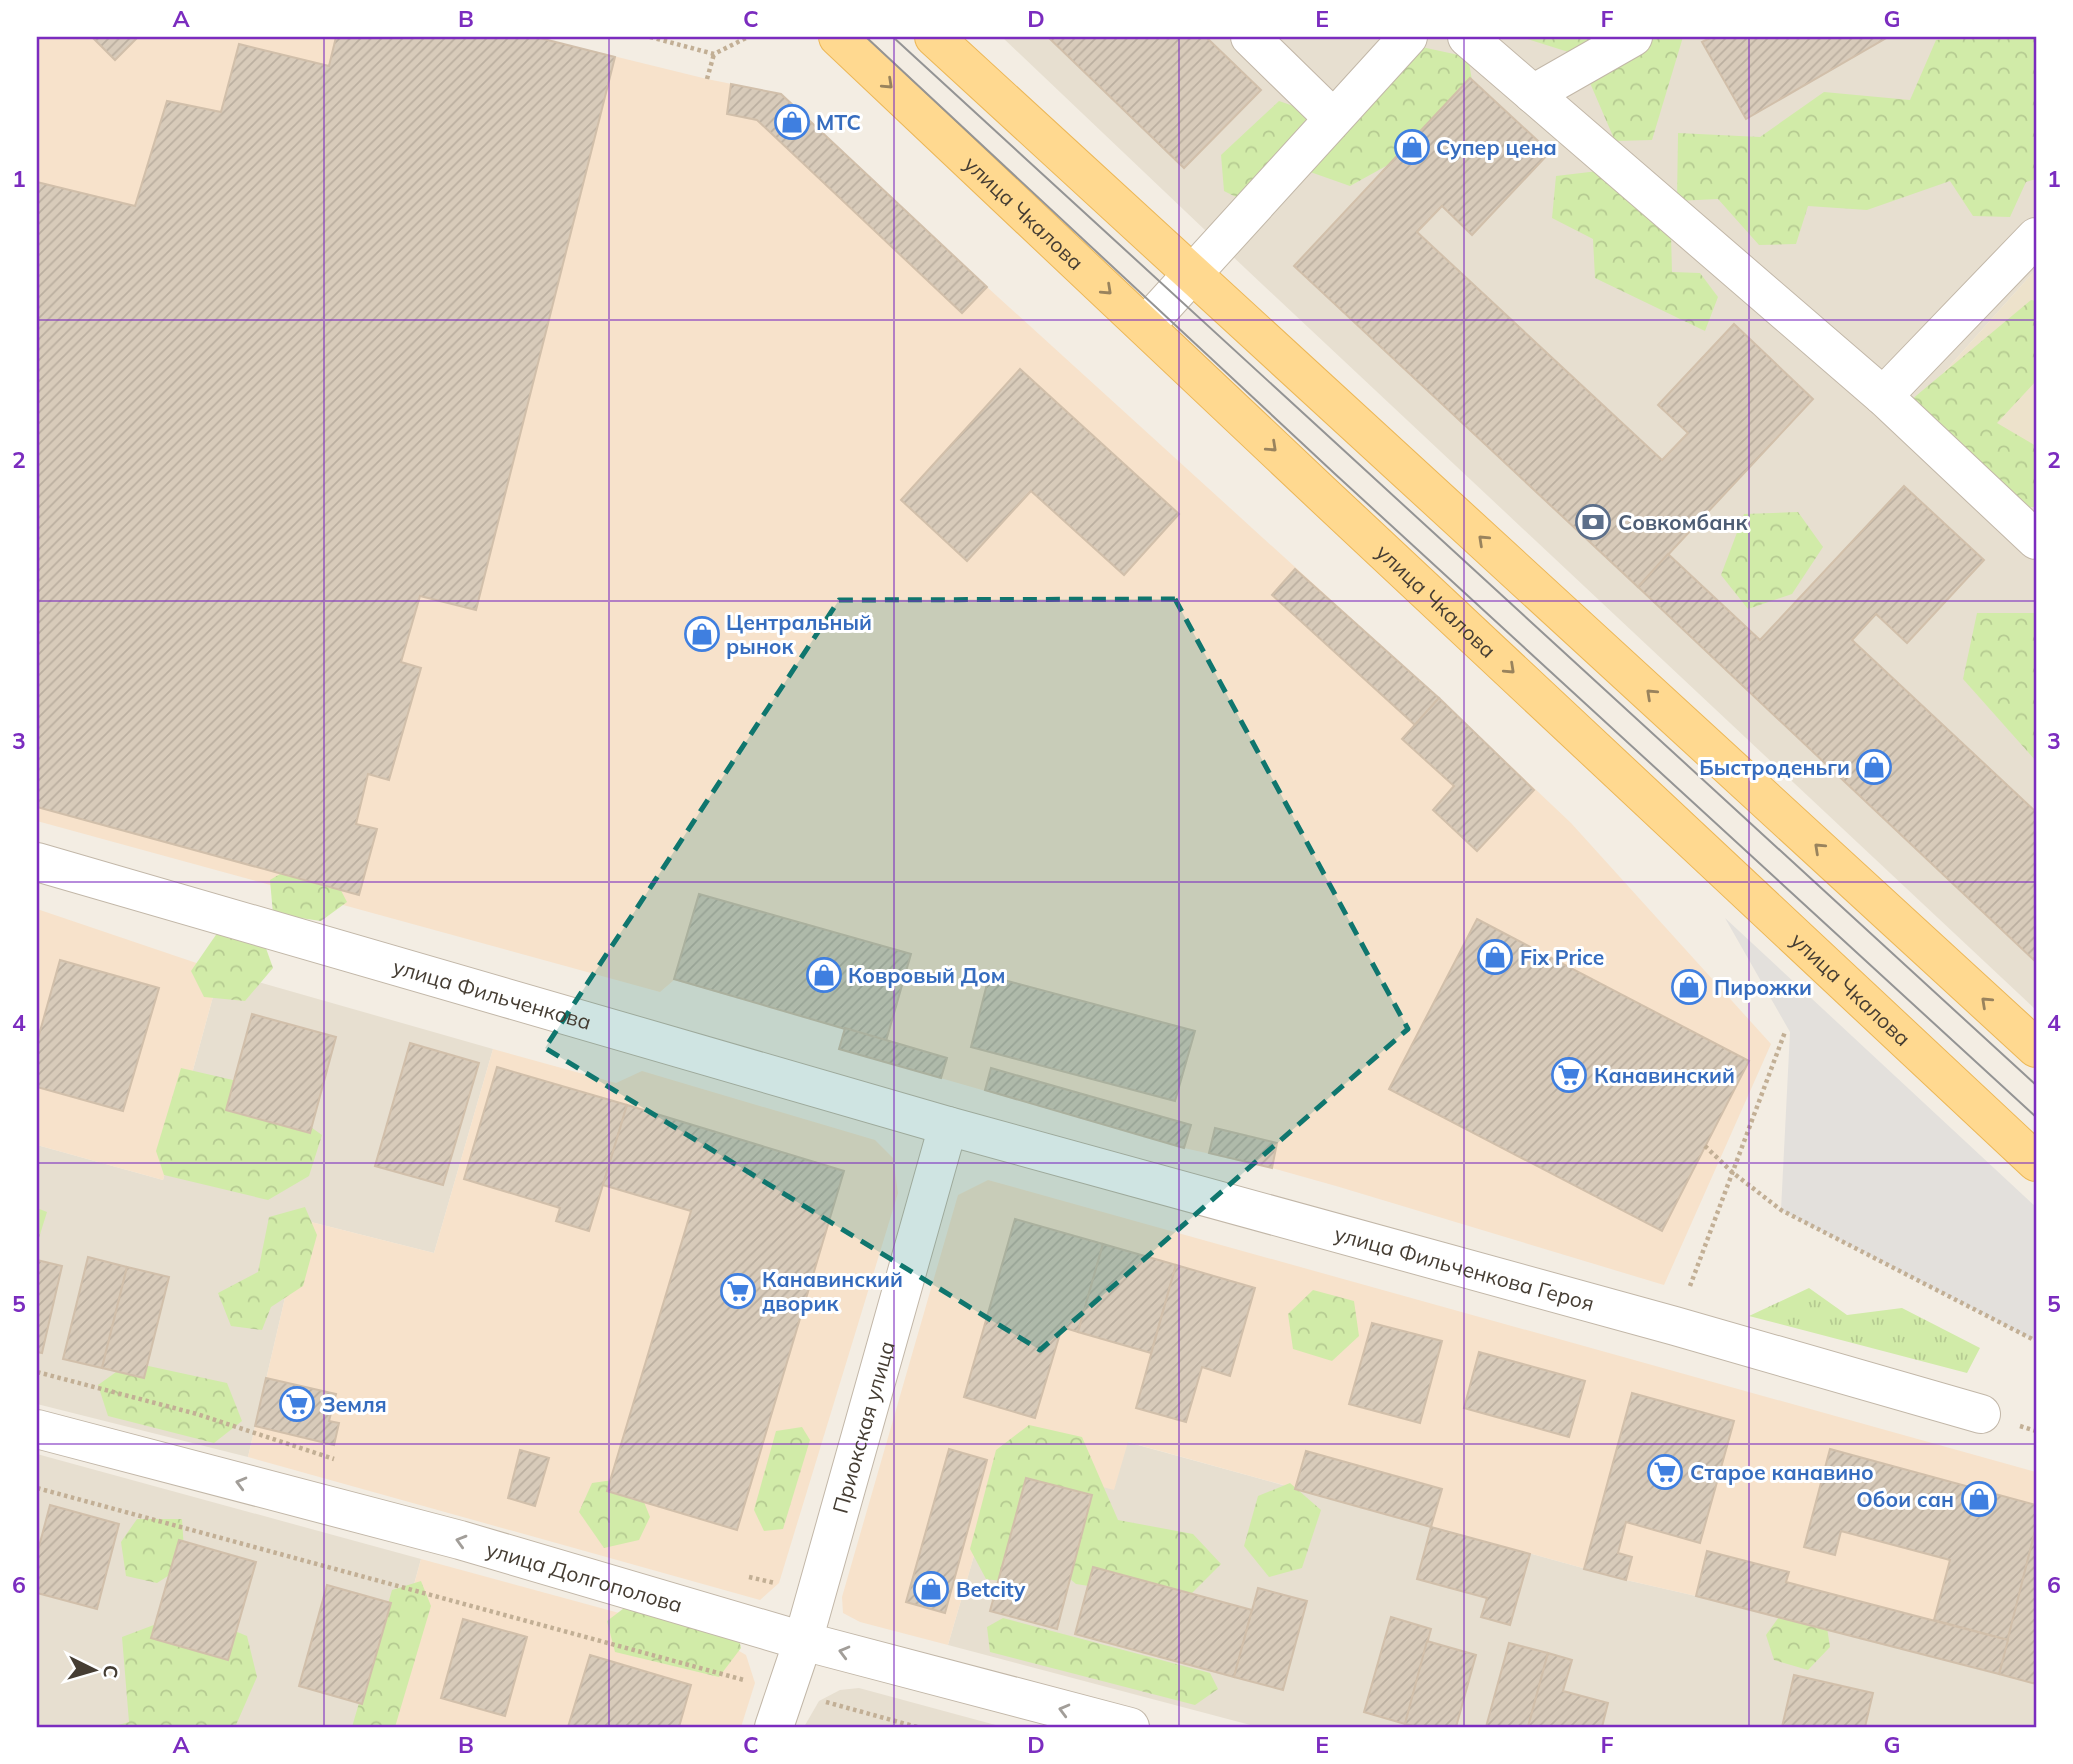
<svg xmlns="http://www.w3.org/2000/svg" width="2073" height="1764" viewBox="0 0 2073 1764" font-family="Mulish,sans-serif">
<style>
.residential{fill:#e7dfd0}
.commercial{fill:#f7e2cb}
.education{fill:#ede2cb}
.grass{fill:url(#grass-tufts)}
.forest{fill:url(#forest-crowns)}
.parking{fill:#e3e0dc}
.building{fill:url(#building-hatch);stroke:#d1bfaa;stroke-width:2}
.lines{fill:none;stroke-linecap:round;stroke-linejoin:round}
.minor-casing{stroke:#c2b7a8;stroke-width:40}
.major-casing{stroke:#ecb757;stroke-width:40}
.path{stroke:#c2af95;stroke-width:4.5;stroke-dasharray:3.5 3.5;stroke-linecap:butt}
.minor{stroke:#fff;stroke-width:38}
.major{stroke:#ffd990;stroke-width:38}
.tram{stroke:#949494;stroke-width:2}
.oneway{stroke:#99835d}
.oneway2{stroke:#a29e99}
.marked{fill:#0f766e;fill-opacity:0.2;stroke:#0f766e;stroke-width:5;stroke-dasharray:14 9;stroke-linejoin:round}
.grid{fill:none;stroke:#7b2cbf;stroke-width:2;stroke-opacity:0.55}
.labels{text-anchor:middle;dominant-baseline:central;stroke-width:6;stroke-linejoin:round;paint-order:stroke}
.shop-label{font-size:21px;font-weight:bold;fill:#366cbe;stroke:#fff;text-anchor:start}
.street-label{font-size:21px;fill:#453d33;stroke:#fff}
.service-label{font-size:21px;font-weight:bold;fill:#4e5e75;stroke:#fff;text-anchor:start}
.neatline{fill:none;stroke:#7b2cbf;stroke-width:2.5}
.grid-label{font-size:23px;text-anchor:middle;font-weight:bold;fill:#7b2cbf}
</style>
<defs>
<pattern id="grass-tufts" width="24" height="20" patternUnits="userSpaceOnUse" patternTransform="scale(1.75)"><rect width="24" height="20" fill="#d1eba8"/><path d="M3 7l-1-3M5 7V3M7 7l1-3M15 17l-1-3M17 17v-4M19 17l1-3" fill="none" stroke="#b5ca91"/></pattern>
<pattern id="forest-crowns" width="20" height="18" patternUnits="userSpaceOnUse" patternTransform="scale(1.75)"><rect width="20" height="18" fill="#d1eba8"/><path d="M2 6a3 3 0 1 1 6 0M12 15a3 3 0 1 1 6 0" fill="none" stroke="#b5ca91"/></pattern>
<pattern id="building-hatch" width="6" height="6" patternUnits="userSpaceOnUse" patternTransform="scale(1.75)"><rect width="6" height="6" fill="#d8cbba"/><path d="M-1 1l2-2M0 6l6-6M5 7l2-2" fill="none" stroke="#bbafa0"/></pattern>
</defs>
<rect width="100%" height="100%" fill="#f3ede3"/>
<g class="residential">
<path d="M 1002,37 L 2036,37 L 2036,269 L 1922,397 L 2036,504 L 2036,1010 L 1246,269 Z"/>
<path d="M 220,971 L 493,1049 L 434,1253 L 303,1220 L 248,1457 L 37,1404 L 37,1145 L 163,1180 Z"/>
<path d="M 1127,1442 L 1626,1580 L 1696,1596 L 2036,1684 L 2036,1727 L 1258,1727 L 948,1645 L 1002,1459 Z"/>
<path d="M 37,1454 L 421,1559 L 375,1727 L 37,1727 Z"/>
<path d="M 859,1688 L 1003,1727 L 804,1727 L 819,1701 L 840,1690 Z"/>
</g>
<g class="commercial">
<path d="M 37,37 L 536,37 L 707,79 L 781,94 L 987,287 L 1439,698 L 1571,823 L 1771,1044 L 1664,1285 L 1336,1186 L 1272,1168 L 1184,1148 L 839,1049 L 844,1028 L 674,980 L 660,992 L 37,821 Z"/>
<path d="M 37,909 L 220,971 L 163,1180 L 37,1145 Z"/>
<path d="M 493,1049 L 616,1083 L 642,1071 L 875,1140 L 893,1158 L 898,1193 L 779,1583 L 760,1600 L 248,1457 L 303,1220 L 434,1253 Z"/>
<path d="M 988,1180 L 2036,1472 L 2036,1684 L 1696,1596 L 1626,1580 L 1128,1442 L 1114,1490 L 1002,1460 L 948,1645 L 860,1622 L 843,1613 L 842,1597 L 958,1195 Z"/>
<path d="M 421,1559 L 722,1641 L 746,1655 L 755,1683 L 741,1727 L 375,1727 Z"/>
</g>
<path class="education" d="M 2036,269 L 2036,504 L 1922,397 Z"/>
<path class="grass" d="M 1809,1288 L 1847,1315 L 1902,1308 L 1980,1348 L 1967,1373 L 1749,1316 Z"/>
<g class="forest">
<path d="M 1521,37 L 1683,37 L 1652,140 L 1615,141 L 1578,55 Z"/>
<path d="M 1978,37 L 2036,37 L 2036,179 L 2026,182 L 2010,217 L 1973,216 L 1950,181 L 1867,210 L 1808,206 L 1796,244 L 1759,245 L 1718,199 L 1677,201 L 1678,133 L 1760,137 L 1824,92 L 1910,100 L 1936,40 Z"/>
<path d="M 1417,46 L 1468,57 L 1478,115 L 1350,186 L 1282,162 L 1248,203 L 1224,191 L 1221,155 L 1279,101 L 1340,122 Z"/>
<path d="M 1598,171 L 1671,234 L 1672,272 L 1700,273 L 1718,297 L 1705,331 L 1595,278 L 1593,239 L 1552,218 L 1556,176 Z"/>
<path d="M 2031,300 L 2036,301 L 2036,381 L 1997,423 L 2036,446 L 2036,507 L 2011,507 L 1911,400 Z"/>
<path d="M 1798,512 L 1823,547 L 1792,594 L 1748,609 L 1721,575 L 1744,514 Z"/>
<path d="M 1977,613 L 2036,613 L 2036,761 L 1963,679 Z"/>
<path d="M 295,865 L 334,877 L 347,902 L 321,921 L 273,914 L 270,880 Z"/>
<path d="M 220,929 L 262,937 L 273,968 L 245,1001 L 204,997 L 191,971 Z"/>
<path d="M 181,1068 L 250,1084 L 322,1135 L 309,1176 L 268,1200 L 164,1175 L 156,1151 Z"/>
<path d="M 305,1207 L 317,1235 L 303,1286 L 271,1307 L 262,1330 L 231,1326 L 218,1293 L 258,1272 L 269,1217 Z"/>
<path d="M 37,1208 L 47,1212 L 37,1244 Z"/>
<path d="M 1313,1290 L 1354,1301 L 1359,1336 L 1332,1361 L 1293,1349 L 1288,1314 Z"/>
<path d="M 130,1362 L 227,1383 L 242,1421 L 214,1443 L 108,1416 L 98,1385 Z"/>
<path d="M 1029,1425 L 1082,1437 L 1118,1520 L 1193,1534 L 1221,1564 L 1184,1601 L 1076,1584 L 1043,1556 L 1015,1583 L 986,1579 L 970,1549 L 996,1450 Z"/>
<path d="M 802,1427 L 810,1440 L 783,1529 L 764,1531 L 754,1510 L 776,1431 Z"/>
<path d="M 634,1477 L 650,1517 L 639,1540 L 604,1548 L 579,1512 L 592,1483 Z"/>
<path d="M 1290,1483 L 1321,1510 L 1302,1568 L 1269,1577 L 1244,1546 L 1258,1496 Z"/>
<path d="M 137,1519 L 182,1519 L 185,1565 L 157,1583 L 126,1576 L 121,1542 Z"/>
<path d="M 421,1581 L 431,1606 L 395,1727 L 352,1727 L 392,1590 Z"/>
<path d="M 636,1599 L 736,1628 L 741,1648 L 719,1677 L 615,1652 L 607,1621 Z"/>
<path d="M 1786,1607 L 1825,1615 L 1830,1647 L 1808,1670 L 1774,1660 L 1766,1635 Z"/>
<path d="M 188,1612 L 247,1636 L 257,1677 L 236,1725 L 212,1727 L 111,1727 L 129,1722 L 122,1637 Z"/>
<path d="M 1003,1618 L 1210,1673 L 1218,1689 L 1195,1705 L 990,1652 L 987,1627 Z"/>
</g>
<path class="parking" d="M 1725,918 L 2036,1207 L 2036,1341 L 1781,1210 L 1790,1032 Z"/>
<g class="building">
<path d="M 92,37 L 138,37 L 115,60 Z"/>
<path d="M 336,37 L 536,37 L 615,57 L 476,610 L 420,596 L 401,662 L 421,668 L 389,780 L 368,774 L 356,824 L 377,829 L 359,895 L 37,807 L 37,182 L 135,206 L 167,101 L 221,112 L 239,44 L 329,66 Z"/>
<path d="M 1048,37 L 1206,37 L 1261,90 L 1184,168 Z"/>
<path d="M 1712,37 L 1888,37 L 1746,119 L 1702,42 Z"/>
<path d="M 1470,78 L 1550,152 L 1472,235 L 1442,206 L 1417,232 L 1662,460 L 1688,433 L 1658,405 L 1734,324 L 1813,399 L 1638,587 L 1294,266 Z"/>
<path d="M 731,84 L 781,94 L 987,287 L 962,313 L 757,120 L 727,114 Z"/>
<path d="M 1020,369 L 1179,514 L 1124,575 L 1031,491 L 967,561 L 901,500 Z"/>
<path d="M 1904,486 L 1984,560 L 1907,643 L 1876,614 L 1852,640 L 2036,812 L 2036,962 L 1638,587 L 1668,554 L 1760,640 Z"/>
<path d="M 1295,569 L 1439,698 L 1415,725 L 1272,595 Z"/>
<path d="M 1439,698 L 1534,790 L 1477,851 L 1433,810 L 1454,786 L 1402,739 Z"/>
<path d="M 699,894 L 911,954 L 886,1041 L 674,979 Z"/>
<path d="M 1477,919 L 1749,1061 L 1662,1231 L 1389,1089 Z"/>
<path d="M 60,960 L 159,988 L 123,1111 L 37,1087 L 37,1042 Z"/>
<path d="M 989,976 L 1195,1031 L 1175,1101 L 971,1047 Z"/>
<path d="M 252,1014 L 336,1037 L 310,1133 L 226,1110 Z"/>
<path d="M 845,1028 L 947,1058 L 941,1078 L 839,1049 Z"/>
<path d="M 410,1043 L 479,1063 L 443,1185 L 375,1166 Z"/>
<path d="M 497,1067 L 627,1105 L 589,1231 L 556,1221 L 560,1208 L 464,1179 Z"/>
<path d="M 991,1068 L 1191,1125 L 1184,1148 L 985,1090 Z"/>
<path d="M 627,1105 L 844,1171 L 737,1530 L 607,1491 L 691,1211 L 603,1185 Z"/>
<path d="M 1215,1128 L 1277,1143 L 1272,1168 L 1209,1153 Z"/>
<path d="M 1015,1219 L 1103,1244 L 1078,1332 L 1062,1327 L 1035,1418 L 964,1397 Z"/>
<path d="M 1103,1244 L 1176,1265 L 1151,1353 L 1078,1332 Z"/>
<path d="M 88,1257 L 127,1267 L 102,1368 L 63,1359 Z"/>
<path d="M 37,1260 L 62,1266 L 42,1353 L 37,1352 Z"/>
<path d="M 1176,1265 L 1255,1288 L 1230,1376 L 1202,1367 L 1186,1422 L 1136,1408 Z"/>
<path d="M 127,1267 L 169,1277 L 144,1378 L 102,1368 Z"/>
<path d="M 1372,1323 L 1442,1341 L 1420,1423 L 1349,1404 Z"/>
<path d="M 1479,1352 L 1585,1381 L 1569,1437 L 1464,1408 Z"/>
<path d="M 266,1378 L 336,1394 L 329,1421 L 339,1423 L 334,1445 L 255,1426 Z"/>
<path d="M 1632,1393 L 1734,1421 L 1700,1543 L 1626,1522 L 1618,1553 L 1632,1557 L 1626,1580 L 1584,1569 Z"/>
<path d="M 949,1449 L 987,1460 L 945,1613 L 906,1602 Z"/>
<path d="M 1830,1449 L 2036,1505 L 2036,1527 L 2008,1640 L 1934,1620 L 1950,1560 L 1841,1531 L 1835,1555 L 1804,1547 Z"/>
<path d="M 520,1450 L 549,1458 L 535,1506 L 508,1498 Z"/>
<path d="M 1306,1451 L 1442,1489 L 1431,1527 L 1295,1489 Z"/>
<path d="M 1026,1478 L 1092,1495 L 1057,1629 L 990,1611 Z"/>
<path d="M 50,1505 L 119,1524 L 97,1609 L 37,1593 L 37,1554 Z"/>
<path d="M 1431,1527 L 1530,1554 L 1510,1625 L 1481,1617 L 1487,1598 L 1417,1579 Z"/>
<path d="M 2036,1527 L 2036,1684 L 1999,1674 Z"/>
<path d="M 179,1540 L 256,1562 L 228,1660 L 151,1638 Z"/>
<path d="M 1707,1551 L 1789,1572 L 1786,1582 L 2008,1640 L 1999,1674 L 1696,1596 Z"/>
<path d="M 1093,1567 L 1252,1610 L 1234,1677 L 1075,1634 Z"/>
<path d="M 327,1585 L 391,1603 L 362,1704 L 299,1686 Z"/>
<path d="M 1258,1588 L 1307,1601 L 1283,1690 L 1234,1677 Z"/>
<path d="M 1391,1617 L 1431,1629 L 1405,1724 L 1364,1712 Z"/>
<path d="M 463,1619 L 527,1637 L 505,1716 L 441,1698 Z"/>
<path d="M 1427,1641 L 1476,1655 L 1456,1727 L 1418,1727 L 1405,1724 Z"/>
<path d="M 1509,1643 L 1548,1653 L 1528,1727 L 1486,1727 Z"/>
<path d="M 1548,1653 L 1572,1660 L 1563,1691 L 1608,1703 L 1602,1727 L 1528,1727 Z"/>
<path d="M 590,1655 L 691,1685 L 679,1727 L 568,1727 Z"/>
<path d="M 1794,1675 L 1873,1693 L 1865,1727 L 1782,1727 Z"/>
</g>
<g class="lines">
<g class="minor-casing">
<g id="minor">
<path d="M 1250,37 L 1333,118"/>
<path d="M 1467,37 L 1883,396"/>
<path d="M 1533,94 L 1633,37"/>
<path d="M 2036,237 L 1883,396 L 2036,540"/>
<path d="M 1145,326 L 1408,37"/>
<path id="s1" d="M 37,862 L 948,1126 L 1675,1326 L 1981,1414"/>
<path id="s2" d="M 37,1429 L 460,1540 L 803,1641 L 1130,1727"/>
<path id="s3" d="M 774,1727 L 803,1641 L 948,1126"/>
</g>
</g>
<g class="major-casing">
<g id="major">
<path id="s4" d="M 838,37 L 1318,490 L 2036,1162"/>
<path d="M 934,37 L 2036,1048"/>
</g>
</g>
<g class="path">
<path d="M 650,37 L 714,54 L 748,37"/>
<path d="M 707,79 L 714,54"/>
<path d="M 1705,1146 L 1732,1172 L 1781,1210 L 2036,1341"/>
<path d="M 1690,1286 L 1785,1032"/>
<path d="M 37,1372 L 197,1414 L 334,1459"/>
<path d="M 2020,1426 L 2036,1431"/>
<path d="M 37,1488 L 744,1680"/>
<path d="M 749,1577 L 775,1583"/>
<path d="M 826,1702 L 917,1727"/>
</g>
<use href="#minor" class="minor"/>
<use href="#major" class="major"/>
<g class="tram">
<path d="M 866,37 L 1334,473 L 2036,1117"/>
<path d="M 893,37 L 2036,1085"/>
</g>
</g>
<defs><path id="oneway-chevron" d="M-2-3.5L2.5 0L-2 3.5" fill="none" stroke-width="1.6" stroke-linecap="round" stroke-linejoin="round" transform="scale(1.75)"/></defs>
<g class="oneway">
<use href="#oneway-chevron" transform="translate(888 84) rotate(43)"/>
<use href="#oneway-chevron" transform="translate(1107 290) rotate(43)"/>
<use href="#oneway-chevron" transform="translate(1272 447) rotate(43)"/>
<use href="#oneway-chevron" transform="translate(1483 540) rotate(-137)"/>
<use href="#oneway-chevron" transform="translate(1510 669) rotate(43)"/>
<use href="#oneway-chevron" transform="translate(1651 694) rotate(-137)"/>
<use href="#oneway-chevron" transform="translate(1819 848) rotate(-137)"/>
<use href="#oneway-chevron" transform="translate(1986 1002) rotate(-137)"/>
</g>
<g class="oneway2">
<use href="#oneway-chevron" transform="translate(241 1483) rotate(-165)"/>
<use href="#oneway-chevron" transform="translate(461 1541) rotate(-164)"/>
<use href="#oneway-chevron" transform="translate(844 1652) rotate(-165)"/>
<use href="#oneway-chevron" transform="translate(1064 1710) rotate(-165)"/>
</g>
<path class="marked" d="M 1175,599 L 1408,1029 L 1040,1350 L 545,1048 L 839,600 Z"/>
<path class="grid" d="M 324,37 L 324,1727M 609,37 L 609,1727M 894,37 L 894,1727M 1179,37 L 1179,1727M 1464,37 L 1464,1727M 1749,37 L 1749,1727M 37,320 L 2036,320M 37,601 L 2036,601M 37,882 L 2036,882M 37,1163 L 2036,1163M 37,1444 L 2036,1444"/>
<defs>
<g id="shop-ring" transform="scale(1.75)"><circle r="9.5" fill="#fff" stroke="#3f7fe0" stroke-width="1.5"/><path d="M-5-2.5h2.3a2.7 3.5 0 0 1 5.4 0H5L5.5 6h-11ZM-1.5-2.5h3a1.5 2.3 0 0 0-3 0Z" fill="#3f7fe0"/></g>
<g id="bank-ring" transform="scale(1.75)"><circle r="9.5" fill="#fff" stroke="#5c6f8a" stroke-width="1.5"/><path d="M-6-4H6V4H-6ZM0-2.3a2.3 2.3 0 1 0 0 4.6a2.3 2.3 0 1 0 0-4.6Z" fill="#5c6f8a"/></g>
<g id="supermarket-ring" transform="scale(1.75)"><circle r="9.5" fill="#fff" stroke="#3f7fe0" stroke-width="1.5"/><path d="M-6-5.5h2.5l.6 2H6L4.5 2H-2.5L-4.4-4H-6ZM-1.5 3.2a1.3 1.3 0 1 0 .1 0ZM3 3.2a1.3 1.3 0 1 0 .1 0Z" fill="#3f7fe0"/></g>
</defs>
<g fill-rule="evenodd">
<use href="#shop-ring" x="792" y="122"/>
<use href="#shop-ring" x="1412" y="147"/>
<use href="#bank-ring" x="1593" y="522"/>
<use href="#shop-ring" x="702" y="634"/>
<use href="#shop-ring" x="1874" y="767"/>
<use href="#shop-ring" x="1495" y="957"/>
<use href="#shop-ring" x="824" y="975"/>
<use href="#shop-ring" x="1689" y="987"/>
<use href="#supermarket-ring" x="1569" y="1075"/>
<use href="#supermarket-ring" x="738" y="1291"/>
<use href="#supermarket-ring" x="297" y="1404"/>
<use href="#supermarket-ring" x="1665" y="1472"/>
<use href="#shop-ring" x="1979" y="1499"/>
<use href="#shop-ring" x="931" y="1589"/>
</g>
<g class="labels">
<g class="shop-label">
<text x="816" y="122">МТС</text>
<text x="1436" y="147">Супер цена</text>
<text x="726" y="622">Центральный<tspan x="726" dy="24">рынок</tspan></text>
<text x="1850" y="767" text-anchor="end">Быстроденьги</text>
<text x="1520" y="957">Fix Price</text>
<text x="848" y="975">Ковровый Дом</text>
<text x="1714" y="987">Пирожки</text>
<text x="1594" y="1075">Канавинский</text>
<text x="762" y="1279">Канавинский<tspan x="762" dy="24">дворик</tspan></text>
<text x="322" y="1404">Земля</text>
<text x="1690" y="1472">Старое канавино</text>
<text x="1954" y="1499" text-anchor="end">Обои сан</text>
<text x="956" y="1589">Betcity</text>
</g>
<g class="street-label">
<text stroke="none"><textPath href="#s4" startOffset="256">улица Чкалова</textPath></text>
<text stroke="none"><textPath href="#s4" startOffset="822">улица Чкалова</textPath></text>
<text stroke="none"><textPath href="#s4" startOffset="1390">улица Чкалова</textPath></text>
<text stroke="none"><textPath href="#s1" startOffset="474">улица Фильченкова</textPath></text>
<text stroke="none"><textPath href="#s1" startOffset="1484">улица Фильченкова Героя</textPath></text>
<text stroke="none"><textPath href="#s3" startOffset="313">Приокская улица</textPath></text>
<text stroke="none"><textPath href="#s2" startOffset="567">улица Долгополова</textPath></text>
</g>
<g class="service-label">
<text x="1618" y="522">Совкомбанк</text>
</g>
</g>
<rect width="2073" height="1764" fill="none" stroke="#ffffff" stroke-width="77"/>
<g transform="translate(94 1670) rotate(95)" stroke="#ffffff" stroke-width="5" paint-order="stroke">
<path d="M0-5L12 26L0 18L-12 26Z" fill="#453d33"/>
<text y="-10" font-size="19" font-weight="bold" text-anchor="middle" fill="#453d33">С</text>
</g>
<rect x="38" y="38" width="1997" height="1688" class="neatline"/>
<g class="grid-label">
<text x="181" y="27">A</text>
<text x="466" y="27">B</text>
<text x="751" y="27">C</text>
<text x="1036" y="27">D</text>
<text x="1322" y="27">E</text>
<text x="1607" y="27">F</text>
<text x="1892" y="27">G</text>
<text x="19" y="187">1</text>
<text x="2054" y="187">1</text>
<text x="19" y="468">2</text>
<text x="2054" y="468">2</text>
<text x="19" y="749">3</text>
<text x="2054" y="749">3</text>
<text x="19" y="1031">4</text>
<text x="2054" y="1031">4</text>
<text x="19" y="1312">5</text>
<text x="2054" y="1312">5</text>
<text x="19" y="1593">6</text>
<text x="2054" y="1593">6</text>
<text x="181" y="1753">A</text>
<text x="466" y="1753">B</text>
<text x="751" y="1753">C</text>
<text x="1036" y="1753">D</text>
<text x="1322" y="1753">E</text>
<text x="1607" y="1753">F</text>
<text x="1892" y="1753">G</text>
</g>
</svg>
